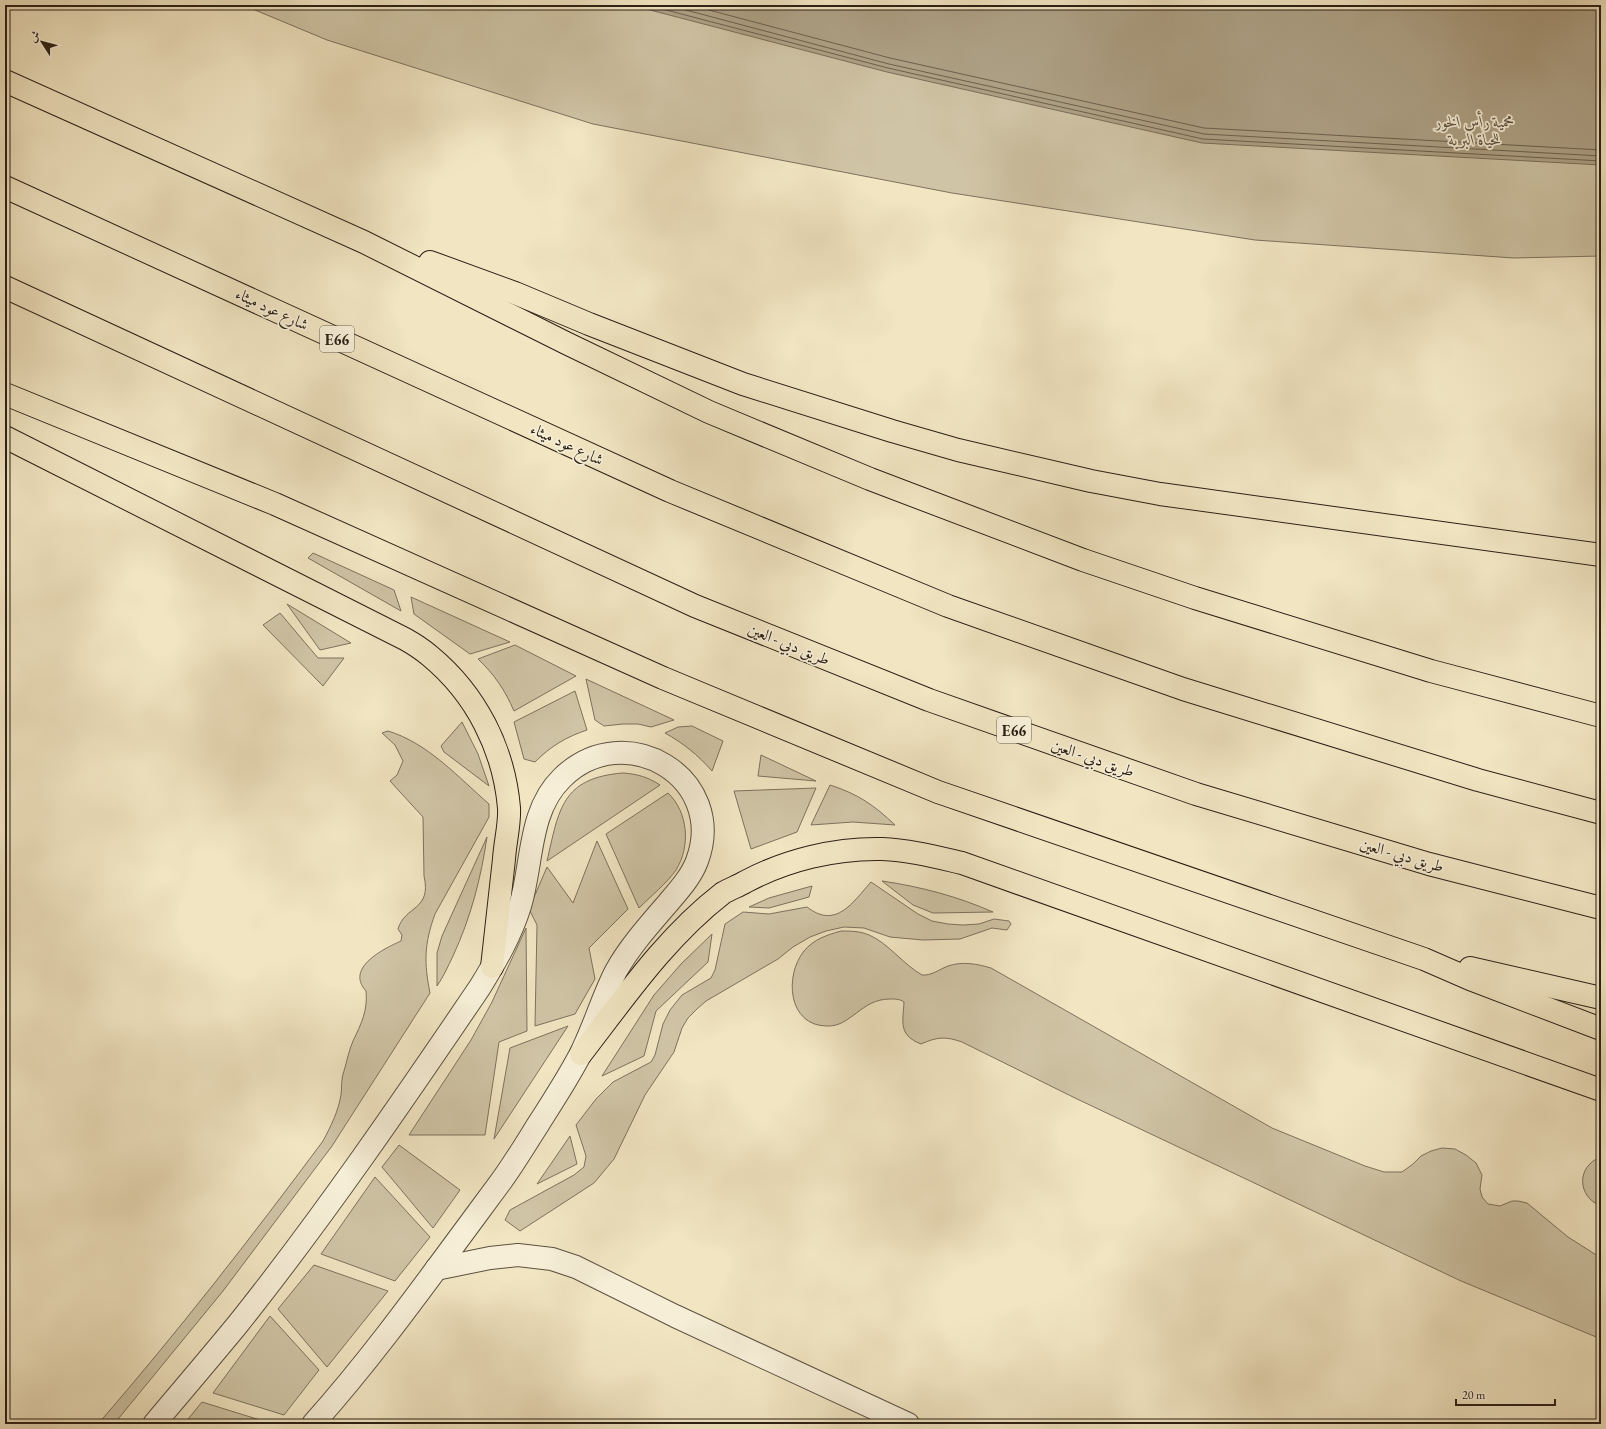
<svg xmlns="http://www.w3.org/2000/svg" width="1606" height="1429" viewBox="0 0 1606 1429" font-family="'EB Garamond',Amiri,serif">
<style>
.green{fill:#cfc4a5;stroke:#7d725d}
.water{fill:#aea287;stroke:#7a6e59}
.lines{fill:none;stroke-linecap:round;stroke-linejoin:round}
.shore{stroke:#6c614e;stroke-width:1}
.minor-casing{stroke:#5c5140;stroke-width:24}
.highway-casing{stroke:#2b2015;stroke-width:24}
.minor{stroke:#f6eed7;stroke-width:22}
.highway{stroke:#f1e5c2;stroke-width:22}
.labels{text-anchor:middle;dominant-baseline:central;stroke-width:3.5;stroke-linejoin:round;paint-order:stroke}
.shield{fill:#f6eed7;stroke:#685e4f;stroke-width:1}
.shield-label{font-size:15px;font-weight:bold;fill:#2b2015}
.park-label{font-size:16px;font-style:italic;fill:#5c5140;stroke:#f6eed7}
.street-label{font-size:16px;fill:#2b2015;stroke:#f6eed7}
</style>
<rect width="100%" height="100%" fill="#f1e5c2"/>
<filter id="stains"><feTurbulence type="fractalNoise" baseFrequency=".005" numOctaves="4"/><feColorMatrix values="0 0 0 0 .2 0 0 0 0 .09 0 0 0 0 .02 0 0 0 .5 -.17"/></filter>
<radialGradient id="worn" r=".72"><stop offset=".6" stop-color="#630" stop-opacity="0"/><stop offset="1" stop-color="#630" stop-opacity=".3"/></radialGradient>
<g class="green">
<path d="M 243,5 L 1601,5 L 1601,256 L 1514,258 L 1255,240 L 952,193 L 593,124 L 327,40 Z"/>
<path d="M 313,553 L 394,590 L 401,611 L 308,558 Z"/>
<path d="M 411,597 L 510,642 L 470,654 L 414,614 Z"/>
<path d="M 287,604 L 351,643 L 320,650 Z"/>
<path d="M 280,613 L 318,658 L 344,658 L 323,686 L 263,625 Z"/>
<path d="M 515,645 L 576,676 L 514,711 C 505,690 494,674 478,659 Z"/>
<path d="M 586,679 L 674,720 L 651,727 L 638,724 L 623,724 L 604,726 L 595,720 Z"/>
<path d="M 575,691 L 587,730 C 566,737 551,746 535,762 L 524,759 L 514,722 Z"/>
<path d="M 462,722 L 478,754 L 489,786 L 444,752 L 441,746 Z"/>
<path d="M 692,726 L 723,741 L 712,771 C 698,755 683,743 665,733 L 678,727 Z"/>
<path d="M 388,731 C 428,743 459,778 489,804 L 489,817 L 435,914 C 424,944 424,963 430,993 L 332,1146 L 223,1291 L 114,1424 L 98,1424 C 177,1333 251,1238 323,1141 C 331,1126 338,1112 341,1095 C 342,1087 341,1079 344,1071 C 347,1061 349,1050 353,1041 C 361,1024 368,1011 366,991 C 345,968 383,949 401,941 L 402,935 L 398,929 C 405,905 432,911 424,876 L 423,817 L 390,781 L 397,775 L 403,761 L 395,745 L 382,733 Z"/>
<path d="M 761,755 L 816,781 L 758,776 Z"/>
<path d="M 623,773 C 637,774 648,777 660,785 L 547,861 C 559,810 561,778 623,773 Z"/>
<path d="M 830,785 C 858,794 874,805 895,825 L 853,822 L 811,825 Z"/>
<path d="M 816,788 L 797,832 L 751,849 L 734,791 Z"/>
<path d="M 668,793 C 688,812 691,846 676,870 C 669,881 649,898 639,908 L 606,834 Z"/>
<path d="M 487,837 C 481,878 471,917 453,956 C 448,966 444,976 437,986 L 437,953 L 442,936 Z"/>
<path d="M 597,841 L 628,909 L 589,948 L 595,979 L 575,1014 L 535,1026 L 537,925 L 529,909 L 547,867 L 573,903 Z"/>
<path d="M 882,881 C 922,887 956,896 993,912 L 933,913 L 913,905 Z"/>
<path d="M 871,882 L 918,914 L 932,921 L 948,924 L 963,925 L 979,924 L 994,919 L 1009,921 L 1011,924 L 1007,930 L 992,928 L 960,939 L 923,940 L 890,937 L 864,928 L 844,927 L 826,931 L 810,937 L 793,947 L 778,959 L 706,1001 L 697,1009 L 688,1018 L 682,1028 L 674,1052 L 645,1095 L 614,1159 L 594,1183 L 520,1231 L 505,1220 L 510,1210 L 574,1175 L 584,1167 L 586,1156 L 576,1125 L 596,1099 L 613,1082 L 651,1062 L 655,1055 L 663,1024 L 670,1010 L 682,995 L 711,978 L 715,970 L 725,924 L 743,912 L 769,914 L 807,907 C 836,930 853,902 871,882 Z"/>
<path d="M 812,886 L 809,897 L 769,908 L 749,907 L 769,898 Z"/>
<path d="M 526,928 L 527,1031 L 499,1042 L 485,1135 L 409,1135 L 471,1040 L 492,1002 Z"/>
<path d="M 841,931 C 850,931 860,931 869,935 C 888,943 904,965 922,975 C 931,976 940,969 948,966 C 963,961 977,964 991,968 L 1272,1128 L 1365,1166 L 1384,1172 L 1402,1172 L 1413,1164 L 1421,1156 L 1431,1151 L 1442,1148 L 1455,1149 L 1466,1155 L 1476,1163 L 1482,1175 L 1480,1189 L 1482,1197 L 1488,1204 L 1500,1206 L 1512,1201 L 1518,1201 L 1527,1203 L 1568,1237 L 1601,1258 L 1601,1339 L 1461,1281 L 1075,1098 L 962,1042 C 945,1036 937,1037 921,1044 C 898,1035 903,1022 904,1002 C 900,999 895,999 890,999 C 861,999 851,1027 827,1026 C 788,1026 784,976 804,951 C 814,939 827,935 841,931 Z"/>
<path d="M 712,934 L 708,962 L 656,1011 L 644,1056 L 602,1076 L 654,995 L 681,964 Z"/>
<path d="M 568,1026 L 494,1139 L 510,1048 Z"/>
<path d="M 570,1136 L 577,1164 L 537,1184 Z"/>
<path d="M 399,1145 L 460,1190 L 433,1228 L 382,1167 Z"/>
<path d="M 1601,1157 L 1601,1206 C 1577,1197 1576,1166 1601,1157 Z"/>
<path d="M 375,1177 L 430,1237 L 395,1281 L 321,1254 Z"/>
<path d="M 314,1265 L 388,1291 L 327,1367 L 278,1309 Z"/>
<path d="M 270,1316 L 319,1370 L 284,1415 L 213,1393 Z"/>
<path d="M 202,1402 L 273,1424 L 184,1424 Z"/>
</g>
<path class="water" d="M 631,5 L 1601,5 L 1601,165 L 1202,143 L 887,72 Z"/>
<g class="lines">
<g class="shore">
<path d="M 647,5 L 888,68 L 1203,139 L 1601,161"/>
<path d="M 667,5 L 889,64 L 1204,134 L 1601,156"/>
<path d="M 690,5 L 890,58 L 1204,128 L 1601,150"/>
</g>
<g class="minor-casing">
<g id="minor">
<path d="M 436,1269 L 490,1258 L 518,1255 L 552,1259 L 576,1267 L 675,1316 L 908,1424"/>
<path d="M 154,1424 C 182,1391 210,1358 238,1324 C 324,1216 402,1102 480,987 C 496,961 511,935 520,906 C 533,863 528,811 562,778 C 625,716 728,778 697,861 C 691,877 679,890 668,903 C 650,924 630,946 616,971 C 602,998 594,1028 580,1055 C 568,1078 553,1101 539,1123 C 527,1142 515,1162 502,1180 C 486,1202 470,1223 454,1245 C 409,1306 364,1367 313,1424"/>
</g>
</g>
<g class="highway-casing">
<g id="highway">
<path d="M 5,81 L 364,242 L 566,343 L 709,412 L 870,479 L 1083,560 L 1195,598 L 1431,671 L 1601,716"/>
<path d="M 5,187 L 670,491 L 948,606 L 1183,689 L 1478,780 L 1601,813"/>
<path d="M 430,262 L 515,293 L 589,324 L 743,384 L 892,431 L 958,450 L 1091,481 L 1160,494 L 1601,555"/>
<path d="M 5,287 L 695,606 L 929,700 L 1196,794 L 1429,864 L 1601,908"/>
<path d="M 5,394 L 275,504 L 663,678 L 938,792 L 1424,959 L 1470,979 L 1601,1029"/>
<path d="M 5,437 L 405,639 C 414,644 423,650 430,656 C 476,694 504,749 509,808 C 510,824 505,842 504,859 C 500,895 496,931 492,967"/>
<path d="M 1470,968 L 1601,998"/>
<path d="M 581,1054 C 625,997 666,937 723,893 C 730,889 738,886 745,882 C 786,860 835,848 882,849 C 909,850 936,857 962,863 L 1601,1090"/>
</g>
</g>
<use href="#minor" class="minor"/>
<use href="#highway" class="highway"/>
</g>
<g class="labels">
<g class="shield">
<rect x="320" y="326" width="34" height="26" rx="3"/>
<rect x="997" y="717" width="34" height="26" rx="3"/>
</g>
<g class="shield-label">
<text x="337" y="339">E66</text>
<text x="1014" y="730">E66</text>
</g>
<g class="park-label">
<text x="1475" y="121">محمية رأس الخور<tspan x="1475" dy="18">للحياة البرية</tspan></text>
</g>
<g class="street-label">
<text transform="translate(272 309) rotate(25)">شارع عود ميثاء</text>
<text transform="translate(567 444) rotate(25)">شارع عود ميثاء</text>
<text transform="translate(789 644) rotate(22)">طريق دبي - العين</text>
<text transform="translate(1093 758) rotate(19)">طريق دبي - العين</text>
<text transform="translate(1402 855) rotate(16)">طريق دبي - العين</text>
</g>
</g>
<rect width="1606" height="1429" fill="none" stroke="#f1e5c2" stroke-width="20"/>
<rect x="6" y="6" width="1594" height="1417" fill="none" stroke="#2b2015" stroke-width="2"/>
<rect x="10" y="10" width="1586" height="1409" fill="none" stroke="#2b2015"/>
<g transform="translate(42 42) rotate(306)" stroke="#f6eed7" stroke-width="3" paint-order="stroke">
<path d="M0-3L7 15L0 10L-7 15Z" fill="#2b2015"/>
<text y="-6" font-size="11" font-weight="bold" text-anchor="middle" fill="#2b2015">ش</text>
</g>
<path d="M1456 1399v6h99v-6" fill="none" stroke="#2b2015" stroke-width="2"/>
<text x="1462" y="1399" font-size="12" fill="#2b2015" stroke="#f6eed7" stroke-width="3" paint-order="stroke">20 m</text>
<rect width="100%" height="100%" filter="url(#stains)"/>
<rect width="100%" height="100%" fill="url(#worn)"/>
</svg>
